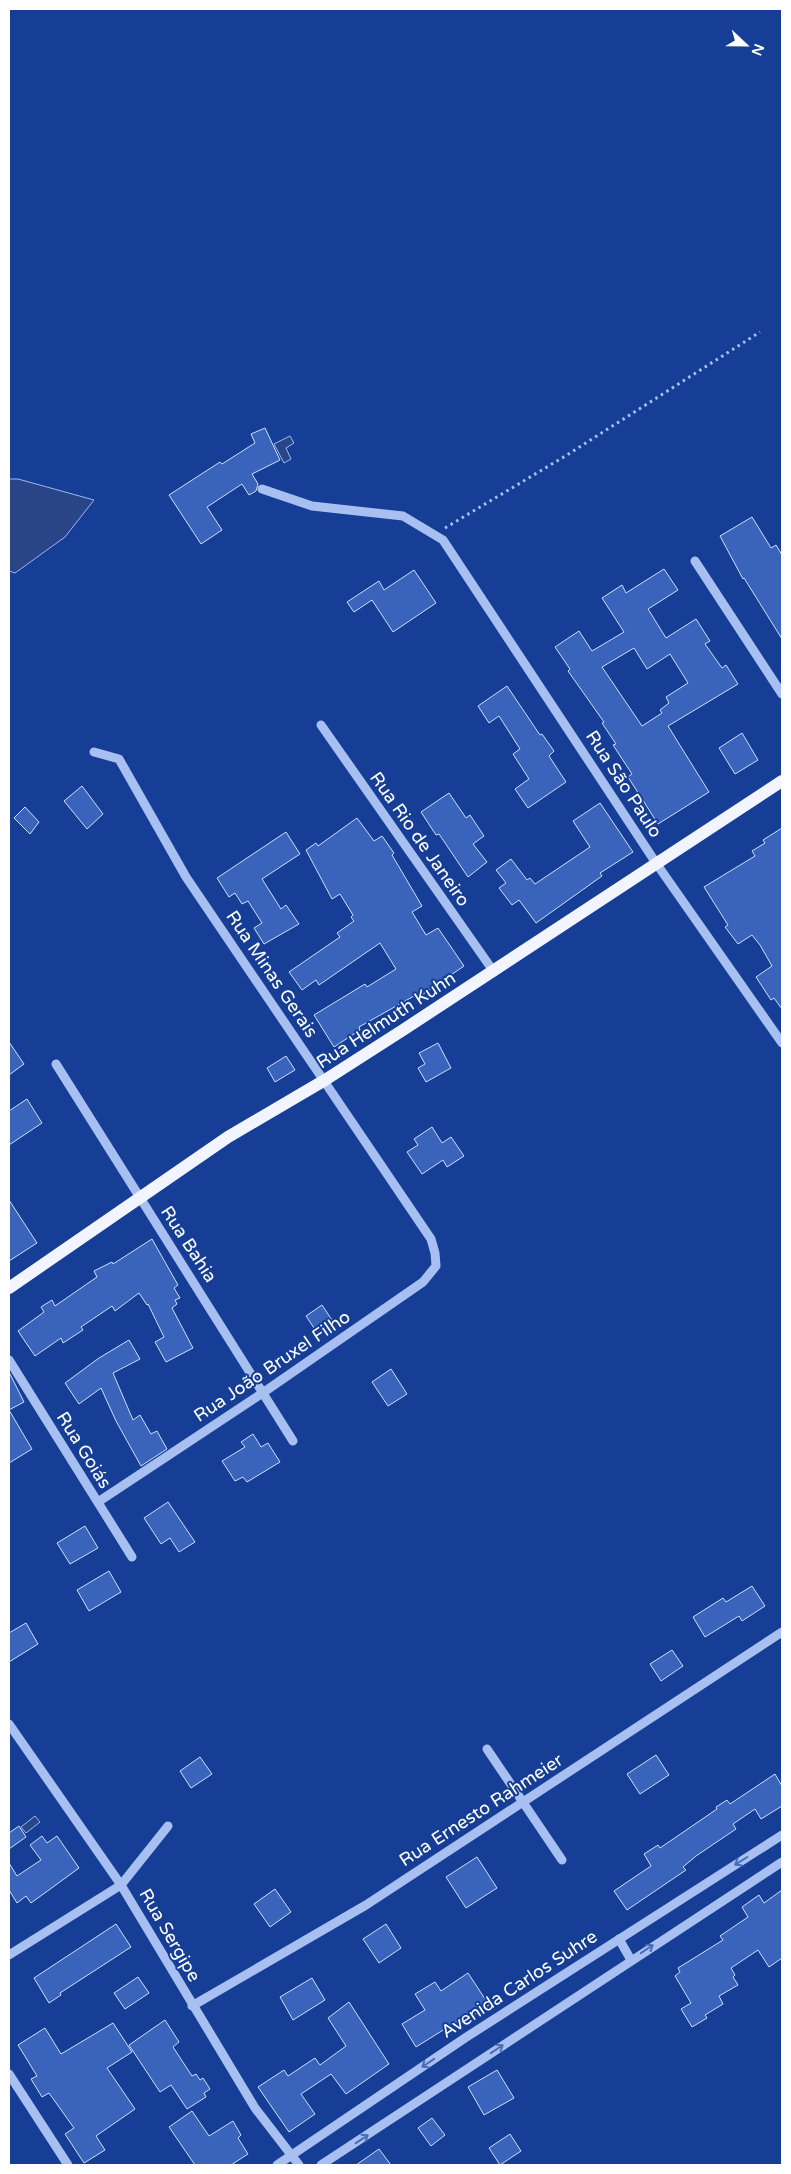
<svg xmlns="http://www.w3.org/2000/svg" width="791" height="2174" viewBox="0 0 791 2174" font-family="'Varela Round',sans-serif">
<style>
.water{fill:#294588;stroke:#9ab8f4}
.building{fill:#3a64bc;stroke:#cfdefc;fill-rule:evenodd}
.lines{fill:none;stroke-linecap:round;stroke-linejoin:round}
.path{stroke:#a8c0f1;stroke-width:3;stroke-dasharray:2.5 4;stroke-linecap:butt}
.minor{stroke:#a8c0f1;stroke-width:9}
.major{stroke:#f2f5ff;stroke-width:12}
.oneway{stroke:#496cb6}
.labels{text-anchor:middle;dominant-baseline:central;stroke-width:4;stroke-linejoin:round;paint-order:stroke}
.street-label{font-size:18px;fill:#fff;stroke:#163e96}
</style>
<rect width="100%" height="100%" fill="#163e96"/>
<g class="water">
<path d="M 290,436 L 294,443 L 286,448 L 291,459 L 284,463 L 274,444 Z"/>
<path d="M 9,479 L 18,479 L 94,500 L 65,537 L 15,573 L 9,571 Z"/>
<path d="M 35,1816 L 40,1822 L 26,1833 L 21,1827 Z"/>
</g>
<g class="building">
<path d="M 265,428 L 280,460 L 252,474 L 258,484 L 256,491 L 249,495 L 242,484 L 207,507 L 222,530 L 201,544 L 169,495 L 220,462 L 222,464 L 255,443 L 251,434 Z"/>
<path d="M 752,517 L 771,548 L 776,545 L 782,555 L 782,639 L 744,578 L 743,579 L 720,536 Z"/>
<path d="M 664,569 L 678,590 L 648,609 L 666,638 L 696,619 L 710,641 L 705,644 L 722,668 L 726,665 L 738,684 L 668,726 L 709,792 L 658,824 L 628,777 L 632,774 L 613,745 L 616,744 L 602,723 L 604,722 L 568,671 L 570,669 L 555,647 L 579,631 L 592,651 L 624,632 L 602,598 L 622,585 L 626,593 ZM 634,648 L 647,669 L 670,654 L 688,683 L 666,697 L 669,703 L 660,710 L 662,713 L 642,726 L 602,667 Z"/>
<path d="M 414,570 L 436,603 L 393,632 L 372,600 L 354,612 L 347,602 L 379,581 L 384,590 Z"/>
<path d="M 507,686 L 540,735 L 542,734 L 554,751 L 549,756 L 566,782 L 528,808 L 515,789 L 529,779 L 513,754 L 520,749 L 499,716 L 489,723 L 478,706 Z"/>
<path d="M 742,733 L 758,760 L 735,774 L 719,748 Z"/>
<path d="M 82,786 L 103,814 L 87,829 L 64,801 Z"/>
<path d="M 449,793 L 466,818 L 470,815 L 484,836 L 473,844 L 487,862 L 468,877 L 439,834 L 436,835 L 421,812 Z"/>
<path d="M 600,803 L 633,852 L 600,873 L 602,876 L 536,923 L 519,900 L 512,905 L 499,888 L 506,883 L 496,870 L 511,859 L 527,880 L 530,878 L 535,884 L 590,847 L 573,821 Z"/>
<path d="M 25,807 L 39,822 L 30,834 L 14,818 Z"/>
<path d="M 357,818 L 374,841 L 382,836 L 394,853 L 392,855 L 422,906 L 412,912 L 426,935 L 438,928 L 464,966 L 416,999 L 414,996 L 359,1027 L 360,1030 L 334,1047 L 314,1015 L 365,984 L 367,987 L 396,969 L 380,943 L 319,985 L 316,980 L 302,990 L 289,972 L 340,937 L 337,933 L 354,921 L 351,917 L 353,915 L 340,894 L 332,899 L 306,850 L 316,843 L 318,846 Z"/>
<path d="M 782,828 L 782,1009 L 774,998 L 771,1000 L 756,977 L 772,966 L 760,945 L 752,935 L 738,944 L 725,927 L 728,925 L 704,887 L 755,856 L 752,851 L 765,843 L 763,840 Z"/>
<path d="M 286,832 L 300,854 L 262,879 L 281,909 L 286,905 L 299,924 L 264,944 L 254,928 L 262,923 L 248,901 L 242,904 L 235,893 L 229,897 L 217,878 Z"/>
<path d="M 9,1042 L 24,1064 L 9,1075 Z"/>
<path d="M 438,1043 L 451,1068 L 426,1082 L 418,1068 L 425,1064 L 419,1053 Z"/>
<path d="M 286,1056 L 295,1070 L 275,1082 L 267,1068 Z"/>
<path d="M 27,1099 L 42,1123 L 9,1145 L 9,1111 Z"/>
<path d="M 432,1127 L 442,1143 L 451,1137 L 464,1156 L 447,1167 L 443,1160 L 422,1174 L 407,1152 L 418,1145 L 414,1139 Z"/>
<path d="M 9,1200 L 37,1243 L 9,1261 Z"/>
<path d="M 152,1239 L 178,1285 L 174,1288 L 180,1298 L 175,1300 L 177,1304 L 172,1308 L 193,1348 L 166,1362 L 155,1342 L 164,1337 L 148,1304 L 147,1305 L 139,1293 L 115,1311 L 112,1306 L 81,1327 L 83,1330 L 63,1343 L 61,1338 L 35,1356 L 18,1331 L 44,1312 L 41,1307 L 52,1300 L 55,1306 L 97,1277 L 94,1271 L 112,1262 L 113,1264 Z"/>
<path d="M 322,1305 L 334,1323 L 318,1334 L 306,1316 Z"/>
<path d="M 129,1340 L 140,1359 L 113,1373 L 133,1420 L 140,1415 L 151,1434 L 157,1431 L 167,1449 L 141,1466 L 116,1421 L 101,1388 L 79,1404 L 65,1383 L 99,1358 Z"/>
<path d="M 391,1369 L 407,1394 L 388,1406 L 372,1382 Z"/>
<path d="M 9,1372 L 24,1402 L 9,1410 L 32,1449 L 9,1463 Z"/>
<path d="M 253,1434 L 261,1447 L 268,1443 L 280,1462 L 247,1482 L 243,1477 L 235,1481 L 222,1461 L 245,1447 L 241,1442 Z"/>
<path d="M 168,1502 L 195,1542 L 179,1552 L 170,1538 L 161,1544 L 144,1518 Z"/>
<path d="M 85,1526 L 98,1548 L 70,1564 L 57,1543 Z"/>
<path d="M 109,1571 L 121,1592 L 89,1611 L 77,1590 Z"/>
<path d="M 752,1586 L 765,1606 L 742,1621 L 739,1616 L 705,1637 L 693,1617 L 723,1598 L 726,1602 Z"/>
<path d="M 26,1623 L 38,1644 L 9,1662 L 9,1633 Z"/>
<path d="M 672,1650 L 683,1666 L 661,1681 L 650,1664 Z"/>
<path d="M 656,1755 L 669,1775 L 640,1794 L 627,1774 Z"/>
<path d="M 200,1757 L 212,1774 L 191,1788 L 180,1771 Z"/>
<path d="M 775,1774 L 782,1786 L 782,1806 L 761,1819 L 755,1809 L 733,1824 L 736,1829 L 696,1856 L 683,1867 L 686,1870 L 627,1910 L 614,1891 L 651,1866 L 644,1854 L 658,1845 L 660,1848 L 717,1809 L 716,1807 L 727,1800 L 730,1804 Z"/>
<path d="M 19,1826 L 26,1837 L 9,1849 L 9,1833 Z"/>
<path d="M 42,1836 L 47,1843 L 57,1836 L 79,1868 L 31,1903 L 26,1896 L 17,1903 L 9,1890 L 9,1863 L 17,1876 L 41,1860 L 30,1845 Z"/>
<path d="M 477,1857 L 497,1888 L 466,1908 L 446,1877 Z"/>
<path d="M 275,1889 L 291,1912 L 270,1927 L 254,1904 Z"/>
<path d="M 782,1890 L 782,1958 L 769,1967 L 758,1950 L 731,1968 L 735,1975 L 733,1977 L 738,1985 L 719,1996 L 723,2004 L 705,2015 L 707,2018 L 692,2027 L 681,2009 L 691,2003 L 675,1976 L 680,1972 L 678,1968 L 723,1940 L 720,1936 L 748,1917 L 742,1907 L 759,1895 L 764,1903 Z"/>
<path d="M 116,1924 L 131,1947 L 60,1993 L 61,1995 L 49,2003 L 34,1978 Z"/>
<path d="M 386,1924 L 401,1948 L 379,1963 L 363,1939 Z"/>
<path d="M 468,1973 L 489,2005 L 466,2020 L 464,2017 L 416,2047 L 402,2024 L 425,2010 L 415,1994 L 435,1982 L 441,1991 Z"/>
<path d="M 138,1977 L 149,1993 L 125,2009 L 114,1993 Z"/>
<path d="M 312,1978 L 325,2000 L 293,2020 L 280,1997 Z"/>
<path d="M 349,2002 L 389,2064 L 346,2094 L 331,2074 L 301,2094 L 315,2114 L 289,2132 L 258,2087 L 284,2070 L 288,2076 L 315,2058 L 320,2065 L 346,2046 L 328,2018 Z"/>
<path d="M 165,2020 L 179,2042 L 173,2047 L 192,2076 L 196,2074 L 200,2080 L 203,2078 L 210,2089 L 204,2093 L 206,2097 L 187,2109 L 171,2085 L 160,2092 L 129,2045 Z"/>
<path d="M 113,2023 L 132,2052 L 107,2068 L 135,2109 L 96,2136 L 105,2150 L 84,2163 L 65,2134 L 74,2128 L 49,2093 L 42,2097 L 31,2079 L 37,2076 L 18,2045 L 45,2028 L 61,2054 Z"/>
<path d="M 497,2070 L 514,2098 L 484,2115 L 468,2087 Z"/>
<path d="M 192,2111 L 209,2136 L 233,2121 L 241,2135 L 238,2138 L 248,2154 L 231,2165 L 195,2165 L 169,2127 Z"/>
<path d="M 432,2118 L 445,2135 L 431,2146 L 418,2128 Z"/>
<path d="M 510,2134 L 521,2151 L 500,2165 L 489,2148 Z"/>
<path d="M 379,2149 L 391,2165 L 356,2165 Z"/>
</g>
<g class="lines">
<path class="path" d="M 445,528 L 567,455 L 760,332"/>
<g class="minor">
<path d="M 262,489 L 312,506 L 403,516 L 443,540 L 656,863 L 782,1043"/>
<path d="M 695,561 L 782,694"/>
<path d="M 321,725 L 494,972"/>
<path d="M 94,752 L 119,759 L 186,877 L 431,1239 L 435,1253 L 436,1266 L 423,1282 L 264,1392 L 98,1502"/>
<path d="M 56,1064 L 293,1441"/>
<path d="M 9,1360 L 132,1557"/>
<path d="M 9,1724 L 121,1885 L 255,2108 L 299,2165"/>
<path d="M 487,1749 L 562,1860"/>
<path d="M 619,1939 L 631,1960"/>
<path d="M 9,1955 L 121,1885 L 168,1826"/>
<path d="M 192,2006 L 366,1905 L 782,1632"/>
<path d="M 9,2074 L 68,2165"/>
<path d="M 277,2165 L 465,2038 L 782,1835"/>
<path d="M 321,2165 L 782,1862"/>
</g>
<path class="major" d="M 9,1288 L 228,1137 L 325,1080 L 403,1030 L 782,781"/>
</g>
<defs><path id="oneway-shaft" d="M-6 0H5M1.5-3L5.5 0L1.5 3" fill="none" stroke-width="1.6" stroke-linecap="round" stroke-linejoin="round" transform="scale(1.25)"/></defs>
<g class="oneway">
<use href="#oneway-shaft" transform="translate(741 1861) rotate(148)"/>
<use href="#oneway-shaft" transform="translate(647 1949) rotate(-34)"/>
<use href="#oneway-shaft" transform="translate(497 2049) rotate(-34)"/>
<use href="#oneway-shaft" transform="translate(428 2063) rotate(146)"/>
<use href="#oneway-shaft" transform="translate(362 2139) rotate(-33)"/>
</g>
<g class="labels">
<g class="street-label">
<text transform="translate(624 784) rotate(57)">Rua São Paulo</text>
<text transform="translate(420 839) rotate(55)">Rua Rio de Janeiro</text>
<text transform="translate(272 974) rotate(56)">Rua Minas Gerais</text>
<text transform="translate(386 1020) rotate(-33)">Rua Helmuth Kuhn</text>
<text transform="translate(189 1244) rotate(57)">Rua Bahia</text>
<text transform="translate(272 1366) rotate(-34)">Rua João Bruxel Filho</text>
<text transform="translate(84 1450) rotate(58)">Rua Goiás</text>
<text transform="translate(481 1810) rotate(-33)">Rua Ernesto Rahmeier</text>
<text transform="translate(170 1935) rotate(60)">Rua Sergipe</text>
<text transform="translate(519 1984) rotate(-33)">Avenida Carlos Suhre</text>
</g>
</g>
<rect width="791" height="2174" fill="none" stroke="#ffffff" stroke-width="20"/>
<g transform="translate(746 45) rotate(112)" stroke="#163e96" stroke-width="4" paint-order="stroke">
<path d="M0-4L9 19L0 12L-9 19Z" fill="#ffffff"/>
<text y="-8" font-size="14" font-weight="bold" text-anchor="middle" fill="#ffffff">N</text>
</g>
</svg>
